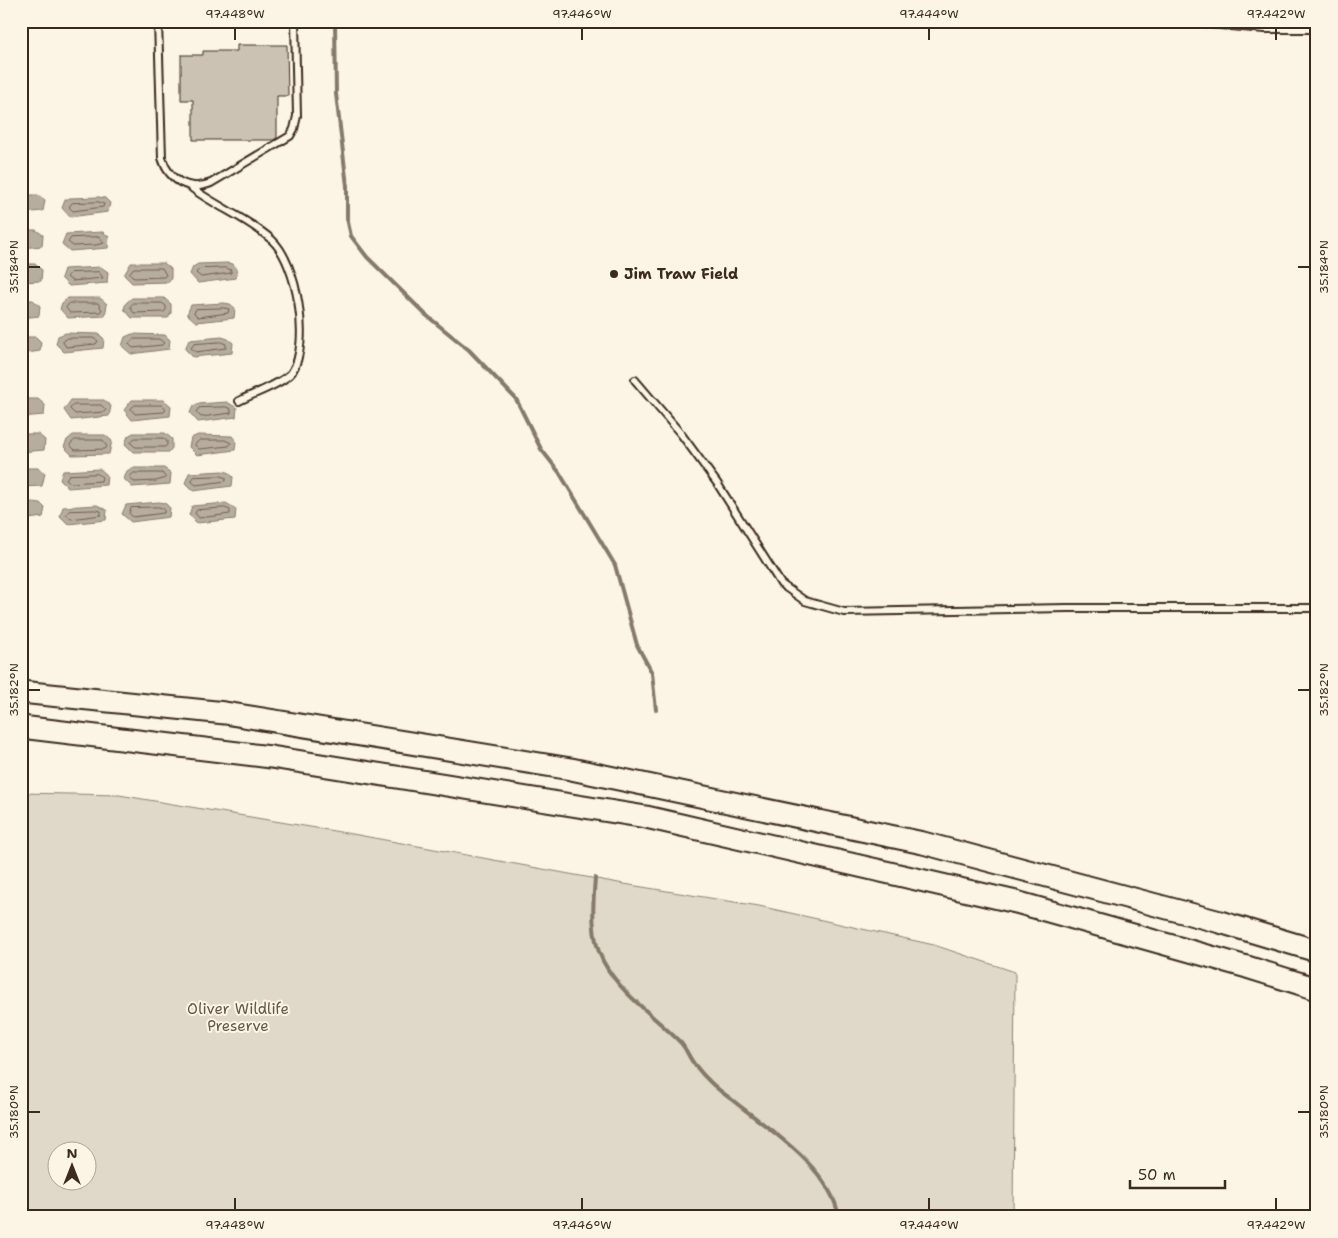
<svg xmlns="http://www.w3.org/2000/svg" width="1338" height="1238" viewBox="0 0 1338 1238" font-family="'Shantell Sans',sans-serif">
<style>
.green{fill:#e0d8c8;stroke:#8e8173;fill-rule:evenodd}
.water{fill:#b7ad9e;stroke:#85796b}
.lines{fill:none;stroke-linecap:round;stroke-linejoin:round}
.shore{stroke:#6d5e51;stroke-width:1}
.stream{stroke:#85796b;stroke-width:4}
.building{fill:#ccc2b3;stroke:#3b2a1e}
.service-casing{stroke:#3b2a1e;stroke-width:10}
.minor-casing{stroke:#3b2a1e;stroke-width:16}
.trunk-casing{stroke:#3b2a1e;stroke-width:25}
.service{stroke:#fcf5e5;stroke-width:6}
.minor{stroke:#fcf5e5;stroke-width:12}
.trunk{stroke:#fcf5e5;stroke-width:21}
.ticks{fill:none;stroke:#3b2a1e;stroke-width:2}
.poi-dot{fill:#3b2a1e;stroke:#fcf5e5;stroke-width:2}
.labels{text-anchor:middle;dominant-baseline:central;stroke-width:4;stroke-linejoin:round;paint-order:stroke}
.poi-label{font-size:15px;font-weight:bold;fill:#3b2a1e;stroke:#fcf5e5;text-anchor:start}
.park-label{font-size:15px;fill:#645648;stroke:#fcf5e5}
.neatline{fill:none;stroke:#3b2a1e;stroke-width:2}
.ticks-label{font-size:12px;text-anchor:middle;fill:#3b2a1e}
</style>
<rect width="100%" height="100%" fill="#fcf5e5"/>
<filter id="ink" filterUnits="userSpaceOnUse"><feTurbulence type="fractalNoise" baseFrequency=".02" numOctaves="2"/><feDisplacementMap in="SourceGraphic" scale="10" xChannelSelector="R" yChannelSelector="G"/><feConvolveMatrix kernelMatrix="1 2 1 2 8 2 1 2 1" color-interpolation-filters="sRGB"/></filter>
<g filter="url(#ink)">
<path class="green" d="M 21,793 L 119,795 L 358,835 L 624,884 L 759,906 L 934,945 L 1015,972 L 1013,1217 L 21,1217 ZM 58,1150 L 88,1150 L 88,1180 L 58,1180 Z"/>
<g class="water">
<path d="M 21,195 L 38,195 L 45,200 L 43,211 L 21,213 Z"/>
<path d="M 99,197 L 105,198 L 110,203 L 108,212 L 70,217 L 62,208 L 65,200 L 70,198 Z"/>
<path d="M 21,230 L 36,230 L 43,235 L 42,246 L 21,248 Z"/>
<path d="M 103,232 L 109,237 L 108,248 L 70,251 L 62,244 L 66,234 Z"/>
<path d="M 131,263 L 164,263 L 171,269 L 171,278 L 169,282 L 132,283 L 124,275 Z"/>
<path d="M 227,263 L 233,264 L 237,269 L 236,278 L 198,283 L 190,274 L 193,267 L 198,264 Z"/>
<path d="M 21,264 L 35,264 L 42,270 L 41,281 L 21,282 Z"/>
<path d="M 101,267 L 108,272 L 107,283 L 69,286 L 61,278 L 64,269 Z"/>
<path d="M 68,298 L 100,298 L 107,304 L 105,316 L 68,318 L 60,309 L 62,303 Z"/>
<path d="M 132,298 L 164,298 L 171,304 L 171,313 L 168,318 L 132,318 L 124,309 L 126,303 Z"/>
<path d="M 21,300 L 33,300 L 40,306 L 39,316 L 21,318 Z"/>
<path d="M 224,303 L 230,304 L 235,308 L 234,318 L 196,322 L 187,314 L 191,305 Z"/>
<path d="M 66,333 L 99,334 L 104,339 L 103,348 L 64,352 L 56,344 L 58,336 Z"/>
<path d="M 132,334 L 165,335 L 170,340 L 169,349 L 131,354 L 122,346 L 125,337 Z"/>
<path d="M 21,337 L 36,337 L 41,342 L 40,351 L 21,354 Z"/>
<path d="M 222,337 L 228,339 L 233,343 L 232,353 L 193,357 L 185,349 L 189,340 Z"/>
<path d="M 21,399 L 38,399 L 45,405 L 44,415 L 21,417 Z"/>
<path d="M 71,400 L 104,400 L 111,406 L 109,416 L 71,420 L 64,410 Z"/>
<path d="M 132,400 L 164,400 L 171,406 L 170,416 L 132,420 L 124,410 Z"/>
<path d="M 227,402 L 237,408 L 236,417 L 198,422 L 190,413 L 193,406 L 198,404 Z"/>
<path d="M 133,433 L 165,433 L 172,439 L 172,448 L 169,452 L 133,452 L 125,444 L 128,436 Z"/>
<path d="M 21,434 L 38,434 L 45,440 L 44,450 L 21,452 Z"/>
<path d="M 73,435 L 105,435 L 112,441 L 109,454 L 72,455 L 64,447 L 67,440 Z"/>
<path d="M 198,435 L 232,436 L 236,441 L 235,450 L 197,455 L 189,447 L 191,438 Z"/>
<path d="M 21,468 L 38,468 L 45,473 L 42,486 L 21,487 Z"/>
<path d="M 132,468 L 164,468 L 171,473 L 170,484 L 132,487 L 124,479 L 127,471 Z"/>
<path d="M 100,469 L 107,475 L 106,485 L 68,488 L 60,480 L 63,471 Z"/>
<path d="M 222,471 L 228,472 L 233,477 L 232,486 L 193,491 L 185,483 L 189,473 Z"/>
<path d="M 34,502 L 40,503 L 45,508 L 43,517 L 21,520 L 21,503 Z"/>
<path d="M 159,502 L 165,503 L 170,508 L 169,517 L 131,522 L 122,514 L 126,505 Z"/>
<path d="M 226,503 L 236,509 L 235,519 L 197,523 L 189,515 L 192,506 Z"/>
<path d="M 97,505 L 107,510 L 106,520 L 68,524 L 60,516 L 63,507 Z"/>
</g>
<g class="lines">
<g class="shore">
<path d="M 99,202 L 104,204 L 103,207 L 73,211 L 69,207 L 72,203 Z"/>
<path d="M 100,237 L 104,243 L 96,245 L 73,246 L 68,242 L 71,238 Z"/>
<path d="M 134,268 L 162,268 L 166,275 L 164,277 L 134,278 L 130,273 Z"/>
<path d="M 226,268 L 231,270 L 231,273 L 201,277 L 196,273 L 199,269 Z"/>
<path d="M 99,272 L 103,278 L 72,281 L 67,277 L 70,273 Z"/>
<path d="M 70,303 L 98,303 L 102,310 L 100,312 L 70,313 L 66,308 Z"/>
<path d="M 134,303 L 162,303 L 166,306 L 166,310 L 164,312 L 134,313 L 130,307 Z"/>
<path d="M 224,308 L 229,309 L 228,313 L 198,317 L 194,313 L 196,309 Z"/>
<path d="M 68,338 L 93,338 L 98,341 L 96,344 L 66,347 L 63,342 Z"/>
<path d="M 134,339 L 159,339 L 164,343 L 162,345 L 133,348 L 129,344 Z"/>
<path d="M 221,342 L 226,344 L 226,348 L 196,352 L 191,348 L 194,344 Z"/>
<path d="M 74,405 L 101,405 L 106,410 L 104,412 L 75,414 L 70,409 Z"/>
<path d="M 135,405 L 162,405 L 166,410 L 164,412 L 135,414 L 131,409 Z"/>
<path d="M 226,407 L 231,409 L 231,413 L 201,417 L 196,412 L 199,408 Z"/>
<path d="M 135,438 L 163,438 L 167,441 L 167,445 L 165,447 L 135,447 L 131,443 Z"/>
<path d="M 75,440 L 103,440 L 107,447 L 105,449 L 75,450 L 70,445 Z"/>
<path d="M 200,440 L 225,440 L 231,443 L 229,446 L 199,449 L 195,445 Z"/>
<path d="M 134,473 L 162,473 L 166,478 L 156,481 L 134,482 L 130,477 Z"/>
<path d="M 98,474 L 102,477 L 101,481 L 71,483 L 66,479 L 69,475 Z"/>
<path d="M 221,476 L 226,478 L 226,481 L 196,485 L 191,481 L 194,477 Z"/>
<path d="M 159,507 L 164,509 L 164,513 L 133,517 L 129,513 L 131,508 Z"/>
<path d="M 225,508 L 230,510 L 230,514 L 199,518 L 195,513 L 197,510 Z"/>
<path d="M 96,510 L 101,511 L 101,515 L 71,519 L 66,515 L 69,511 Z"/>
</g>
<g class="stream">
<path d="M 335,21 L 336,94 L 347,186 L 347,218 L 351,236 L 367,257 L 426,315 L 469,350 L 516,399 L 541,449 L 559,472 L 615,565 L 637,645 L 652,673 L 656,710"/>
<path d="M 595,878 C 593,904 590,937 603,961 C 621,995 655,1016 681,1043 C 687,1050 689,1058 695,1065 C 705,1078 718,1090 731,1099 C 768,1129 830,1167 839,1217"/>
</g>
</g>
<path class="building" d="M 237,45 L 287,45 L 288,96 L 277,96 L 277,138 L 273,140 L 193,140 L 193,100 L 181,100 L 181,55 L 203,55 L 203,51 L 237,51 Z"/>
<g class="lines">
<g class="service-casing">
<g id="service">
<path d="M 158,21 L 162,158 C 169,181 189,192 211,183 L 290,136 L 294,129 L 297,116 L 295,21"/>
<path d="M 192,188 C 217,207 249,219 272,240 C 297,263 311,343 292,372 C 284,383 252,394 239,401"/>
<path d="M 635,380 L 681,434 L 717,483 L 781,584 L 805,601 L 844,612 L 1067,608 L 1317,608"/>
</g>
</g>
<g class="minor-casing">
<path id="minor" d="M 1209,21 L 1265,26 L 1317,26"/>
</g>
<g class="trunk-casing">
<g id="trunk">
<path d="M 21,692 L 225,713 L 571,769 L 923,843 L 1220,922 L 1317,951"/>
<path d="M 21,727 L 271,757 L 646,817 L 1016,902 L 1247,967 L 1317,989"/>
</g>
</g>
<use href="#service" class="service"/>
<use href="#minor" class="minor"/>
<use href="#trunk" class="trunk"/>
</g>
</g>
<path class="ticks" d="M 235,28 L 235,40M 582,28 L 582,40M 929,28 L 929,40M 1276,28 L 1276,40M 28,267 L 40,267M 1298,267 L 1310,267M 28,690 L 40,690M 1298,690 L 1310,690M 28,1112 L 40,1112M 1298,1112 L 1310,1112M 235,1198 L 235,1210M 582,1198 L 582,1210M 929,1198 L 929,1210M 1276,1198 L 1276,1210"/>
<circle class="poi-dot" cx="614" cy="274" r="5"/>
<g class="labels">
<g class="poi-label">
<text x="624" y="274">Jim Traw Field</text>
</g>
<g class="park-label">
<text x="238" y="1009">Oliver Wildlife<tspan x="238" dy="17">Preserve</tspan></text>
</g>
</g>
<rect width="1338" height="1238" fill="none" stroke="#fcf5e5" stroke-width="55"/>
<g transform="translate(72 1166)"><circle r="24" fill="#fcf5e5" stroke="#afa495"/>
<path d="M0-4L9 19L0 12L-9 19Z" fill="#3b2a1e"/>
<text y="-8" font-size="14" font-weight="bold" text-anchor="middle" fill="#3b2a1e">N</text>
</g>
<path d="M1130 1180v8h95v-8" fill="none" stroke="#3b2a1e" stroke-width="2.5"/>
<text x="1138" y="1180" font-size="15" fill="#3b2a1e" stroke="#fcf5e5" stroke-width="4" paint-order="stroke">50 m</text>
<rect x="28" y="28" width="1282" height="1182" class="neatline"/>
<g class="ticks-label">
<text x="235" y="18">97.448°W</text>
<text x="582" y="18">97.446°W</text>
<text x="929" y="18">97.444°W</text>
<text x="1276" y="18">97.442°W</text>
<text transform="translate(14 267) rotate(-90)" y="4">35.184°N</text>
<text transform="translate(1324 267) rotate(-90)" y="4">35.184°N</text>
<text transform="translate(14 690) rotate(-90)" y="4">35.182°N</text>
<text transform="translate(1324 690) rotate(-90)" y="4">35.182°N</text>
<text transform="translate(14 1112) rotate(-90)" y="4">35.180°N</text>
<text transform="translate(1324 1112) rotate(-90)" y="4">35.180°N</text>
<text x="235" y="1229">97.448°W</text>
<text x="582" y="1229">97.446°W</text>
<text x="929" y="1229">97.444°W</text>
<text x="1276" y="1229">97.442°W</text>
</g>
</svg>
